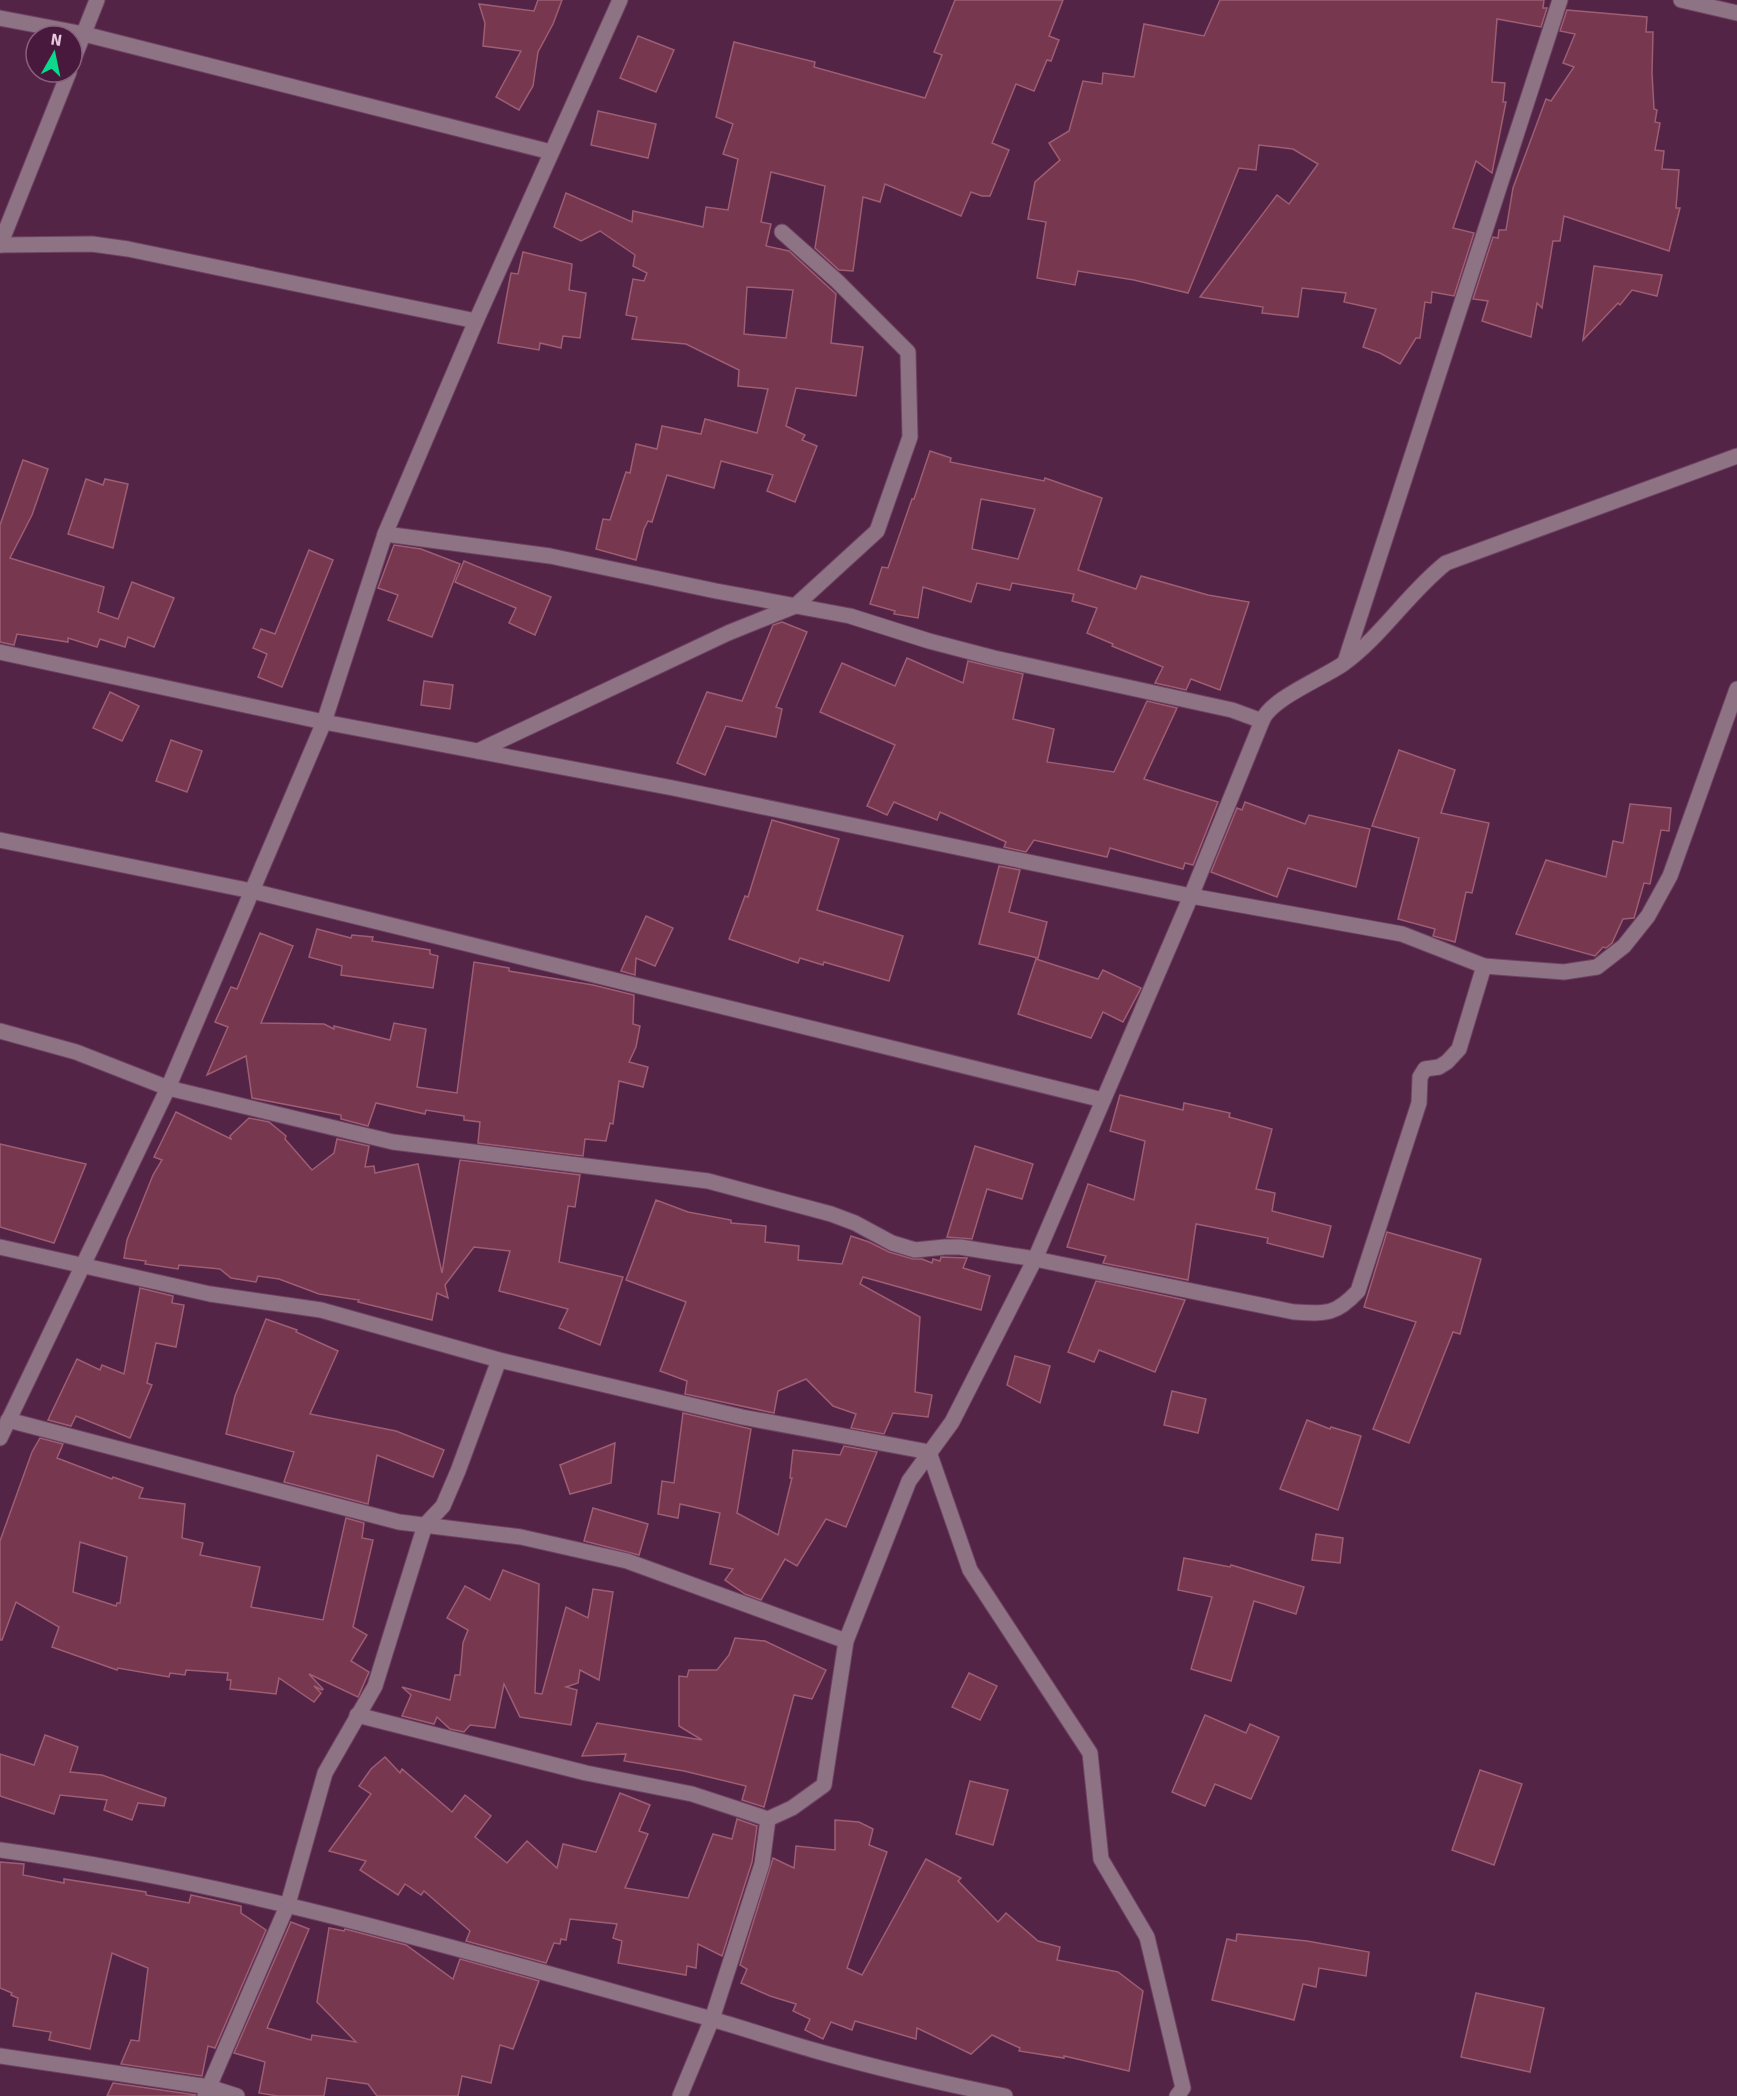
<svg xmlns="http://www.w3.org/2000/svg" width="1737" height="2096" viewBox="0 0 1737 2096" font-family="Signika,sans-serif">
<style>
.building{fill:#77374f;stroke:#9d5e73;stroke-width:1.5;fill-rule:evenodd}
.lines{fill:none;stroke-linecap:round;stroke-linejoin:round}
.minor-casing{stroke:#6e4262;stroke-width:17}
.minor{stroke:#8e7385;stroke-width:15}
</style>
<rect width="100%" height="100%" fill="#542447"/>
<g class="building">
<path d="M 538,0 L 562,0 L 553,24 L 538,52 L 533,86 L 519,110 L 496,97 L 521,51 L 483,46 L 485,23 L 479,4 L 534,11 Z"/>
<path d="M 955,0 L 1063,0 L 1049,36 L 1059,40 L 1051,61 L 1047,60 L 1034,91 L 1016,84 L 992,143 L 1009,150 L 990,196 L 982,196 L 971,192 L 961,216 L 885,184 L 880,202 L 863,197 L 853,271 L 839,270 L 815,248 L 825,186 L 771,172 L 761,222 L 771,224 L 766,246 L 789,251 L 836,294 L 831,343 L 863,347 L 856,396 L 796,388 L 786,426 L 805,435 L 802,440 L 817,446 L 795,502 L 767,491 L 773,475 L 721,461 L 714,488 L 667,475 L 652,522 L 648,521 L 644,529 L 636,560 L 596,549 L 603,519 L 610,520 L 626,472 L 630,473 L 636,444 L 657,449 L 662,426 L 701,434 L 705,419 L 757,433 L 768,389 L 738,386 L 739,370 L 686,344 L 632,339 L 637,317 L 626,315 L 633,279 L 644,281 L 647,273 L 633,266 L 635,255 L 600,231 L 581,241 L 554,227 L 566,193 L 632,222 L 633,211 L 703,227 L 706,207 L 728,210 L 738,159 L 723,154 L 733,124 L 716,117 L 734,42 L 815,62 L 814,67 L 925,98 L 942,55 L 934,52 ZM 747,287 L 793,290 L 786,338 L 744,334 Z"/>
<path d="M 1220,0 L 1544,0 L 1543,8 L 1547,8 L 1541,27 L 1497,19 L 1492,82 L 1505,83 L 1503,102 L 1506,102 L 1492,173 L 1476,161 L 1453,228 L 1474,233 L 1454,296 L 1432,292 L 1431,303 L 1425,302 L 1420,338 L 1416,338 L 1400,364 L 1380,353 L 1363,347 L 1376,309 L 1344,302 L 1346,293 L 1302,288 L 1298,317 L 1262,313 L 1263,307 L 1200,297 L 1277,195 L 1289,204 L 1318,164 L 1293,149 L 1259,145 L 1256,170 L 1239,168 L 1188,293 L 1134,280 L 1078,271 L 1075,285 L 1037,278 L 1046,222 L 1028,219 L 1035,182 L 1060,160 L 1049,143 L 1069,131 L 1083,81 L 1102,84 L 1103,73 L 1134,77 L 1144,24 L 1204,36 Z"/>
<path d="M 1567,10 L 1647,17 L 1646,32 L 1653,32 L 1652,73 L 1654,109 L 1657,110 L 1655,122 L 1660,123 L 1655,150 L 1664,151 L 1662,169 L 1679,170 L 1676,208 L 1680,208 L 1669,251 L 1564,216 L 1560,241 L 1553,241 L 1542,308 L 1537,303 L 1531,337 L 1482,321 L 1488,301 L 1473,299 L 1493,237 L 1498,238 L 1499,230 L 1506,230 L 1513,188 L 1546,99 L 1551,101 L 1574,67 L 1563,63 L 1575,34 L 1560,31 Z"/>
<path d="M 638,36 L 674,50 L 656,92 L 620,78 Z"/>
<path d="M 598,111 L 656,124 L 648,158 L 591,145 Z"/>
<path d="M 523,252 L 572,264 L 569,290 L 586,293 L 580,338 L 563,336 L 561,348 L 540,343 L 539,350 L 498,343 L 511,273 L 518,274 Z"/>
<path d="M 1594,266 L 1662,275 L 1657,296 L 1632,290 L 1620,305 L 1618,303 L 1583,340 Z"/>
<path d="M 930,451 L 951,458 L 950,462 L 1044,481 L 1045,478 L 1102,498 L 1078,570 L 1136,589 L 1141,576 L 1208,595 L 1249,602 L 1220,690 L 1191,679 L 1186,690 L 1155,683 L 1163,667 L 1112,646 L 1113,644 L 1087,633 L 1097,608 L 1072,601 L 1074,594 L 1012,583 L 1010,590 L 977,583 L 971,602 L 923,587 L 918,618 L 894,614 L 895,611 L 870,604 L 882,567 L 888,568 L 912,499 L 914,499 ZM 981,499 L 1035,509 L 1018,559 L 972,549 Z"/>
<path d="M 23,460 L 48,469 L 32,515 L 10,558 L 104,587 L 98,612 L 118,619 L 132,582 L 174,598 L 154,647 L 128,637 L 125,647 L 100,639 L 97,647 L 68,638 L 68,642 L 17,634 L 14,645 L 0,642 L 0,525 Z"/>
<path d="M 86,479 L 103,485 L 105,479 L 128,484 L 113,548 L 68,534 Z"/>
<path d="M 394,545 L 421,549 L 460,564 L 432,637 L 388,620 L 398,595 L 378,588 Z"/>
<path d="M 309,550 L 333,560 L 282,687 L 258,677 L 267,654 L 253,648 L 261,629 L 275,634 Z"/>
<path d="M 464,561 L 551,597 L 535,635 L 509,623 L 516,608 L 455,582 Z"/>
<path d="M 782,622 L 807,632 L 776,707 L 782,709 L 776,737 L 726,726 L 705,775 L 677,763 L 707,692 L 742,701 L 773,625 Z"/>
<path d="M 907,658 L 963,683 L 968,661 L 1023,674 L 1013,719 L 1054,729 L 1047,762 L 1114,772 L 1147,701 L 1177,708 L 1144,779 L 1218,802 L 1193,865 L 1185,863 L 1183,869 L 1110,848 L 1107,857 L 1034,840 L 1026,852 L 1004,847 L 1006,842 L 940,812 L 937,820 L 894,802 L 887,815 L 867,806 L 895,745 L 820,712 L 842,663 L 895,686 Z"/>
<path d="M 424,681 L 453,685 L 450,709 L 421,705 Z"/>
<path d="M 110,692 L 139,706 L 122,741 L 93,728 Z"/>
<path d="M 171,740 L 202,751 L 187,792 L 156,781 Z"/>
<path d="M 1399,750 L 1455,770 L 1441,813 L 1489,823 L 1472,893 L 1466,892 L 1455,942 L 1433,936 L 1435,929 L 1398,919 L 1419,838 L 1372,826 Z"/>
<path d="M 1245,802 L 1305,824 L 1309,815 L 1370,829 L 1356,887 L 1288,868 L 1277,897 L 1211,872 L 1237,808 L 1242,810 Z"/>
<path d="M 1630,804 L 1671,808 L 1669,831 L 1661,830 L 1650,884 L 1644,883 L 1634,918 L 1623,919 L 1612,943 L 1606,948 L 1603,947 L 1595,956 L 1516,934 L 1546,860 L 1606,877 L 1613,841 L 1623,843 Z"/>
<path d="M 772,820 L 839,839 L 817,910 L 903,936 L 889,981 L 824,962 L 823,965 L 800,958 L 798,963 L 729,939 L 745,896 L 748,897 Z"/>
<path d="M 999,866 L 1020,870 L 1009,912 L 1047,922 L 1038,958 L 979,944 Z"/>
<path d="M 646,916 L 673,928 L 655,966 L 636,958 L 635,975 L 621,971 Z"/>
<path d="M 317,929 L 351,938 L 352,935 L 373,937 L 372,941 L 430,950 L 430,954 L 438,956 L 433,988 L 341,975 L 342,966 L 309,957 Z"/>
<path d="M 260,933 L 293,946 L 261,1023 L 324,1024 L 334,1029 L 334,1026 L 390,1040 L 394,1023 L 426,1029 L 417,1087 L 457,1093 L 474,962 L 509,968 L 509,971 L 593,985 L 634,995 L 633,1024 L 640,1026 L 636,1047 L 629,1062 L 648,1067 L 643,1087 L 619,1081 L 613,1124 L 610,1123 L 606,1141 L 585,1139 L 583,1156 L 478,1143 L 480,1122 L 464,1120 L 464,1116 L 426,1110 L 425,1114 L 376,1103 L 368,1126 L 341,1119 L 341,1115 L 252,1098 L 246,1056 L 207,1075 L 228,1027 L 215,1022 L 231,987 L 237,989 Z"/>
<path d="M 1036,959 L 1098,979 L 1103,970 L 1141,988 L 1123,1022 L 1103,1012 L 1091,1038 L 1018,1014 Z"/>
<path d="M 1120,1095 L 1183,1110 L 1184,1103 L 1230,1113 L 1229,1117 L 1272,1129 L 1256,1189 L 1275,1193 L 1272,1211 L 1331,1226 L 1323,1257 L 1267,1243 L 1268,1238 L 1196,1224 L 1188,1280 L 1103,1263 L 1106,1256 L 1067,1247 L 1088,1184 L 1134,1200 L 1145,1141 L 1110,1131 Z"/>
<path d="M 176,1112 L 231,1139 L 230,1136 L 249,1118 L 269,1122 L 286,1136 L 285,1139 L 312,1170 L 334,1153 L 337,1139 L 369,1146 L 365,1167 L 374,1166 L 375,1173 L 418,1164 L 442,1273 L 460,1160 L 580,1175 L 575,1207 L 568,1206 L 559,1262 L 623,1277 L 600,1345 L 559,1328 L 568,1309 L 499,1291 L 510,1251 L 474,1247 L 445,1285 L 448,1298 L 437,1293 L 432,1320 L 358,1302 L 359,1300 L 319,1294 L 279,1279 L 258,1276 L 256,1282 L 231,1278 L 220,1269 L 179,1265 L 178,1269 L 145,1264 L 146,1261 L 124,1258 L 127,1240 L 153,1175 L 162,1160 L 154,1157 Z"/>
<path d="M 0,1144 L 86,1164 L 54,1243 L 0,1227 Z"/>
<path d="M 975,1146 L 1033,1164 L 1022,1199 L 987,1189 L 972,1239 L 947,1237 Z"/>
<path d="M 656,1200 L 688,1212 L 731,1220 L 731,1223 L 766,1226 L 765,1242 L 799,1246 L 798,1260 L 842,1264 L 851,1236 L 869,1242 L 889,1252 L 913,1259 L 922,1259 L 932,1263 L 933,1259 L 940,1261 L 941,1257 L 967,1258 L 963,1268 L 990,1276 L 981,1310 L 863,1277 L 860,1284 L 920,1317 L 915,1392 L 932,1395 L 928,1417 L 893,1413 L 884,1434 L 851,1428 L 856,1414 L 833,1406 L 806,1379 L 778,1391 L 774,1413 L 685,1394 L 687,1381 L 660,1371 L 686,1302 L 626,1280 Z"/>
<path d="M 1387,1232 L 1481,1259 L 1460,1334 L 1453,1332 L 1409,1443 L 1373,1429 L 1416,1322 L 1364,1307 Z"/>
<path d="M 1096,1281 L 1185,1300 L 1155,1372 L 1099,1350 L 1094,1362 L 1068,1352 Z"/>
<path d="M 140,1288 L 173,1296 L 172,1303 L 184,1305 L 176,1347 L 156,1343 L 147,1383 L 152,1385 L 130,1438 L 76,1416 L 71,1426 L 48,1420 L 77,1359 L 100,1370 L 102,1365 L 124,1374 Z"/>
<path d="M 266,1319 L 297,1330 L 296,1332 L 338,1351 L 310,1414 L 396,1431 L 444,1450 L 433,1477 L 377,1455 L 368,1504 L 284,1482 L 294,1452 L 226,1434 L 235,1396 Z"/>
<path d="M 1015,1356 L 1050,1366 L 1040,1403 L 1007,1385 Z"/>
<path d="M 1172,1391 L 1206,1399 L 1198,1433 L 1164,1425 Z"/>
<path d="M 683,1413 L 751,1429 L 737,1513 L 778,1535 L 792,1478 L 790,1478 L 793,1450 L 840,1455 L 844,1446 L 877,1452 L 846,1527 L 826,1519 L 797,1566 L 785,1559 L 761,1600 L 745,1594 L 725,1580 L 733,1569 L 710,1564 L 720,1513 L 680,1504 L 678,1518 L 658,1514 L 662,1481 L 674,1483 Z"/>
<path d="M 1307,1420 L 1330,1429 L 1331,1427 L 1361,1436 L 1338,1510 L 1280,1489 Z"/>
<path d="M 40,1438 L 63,1444 L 57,1458 L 112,1479 L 113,1477 L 143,1488 L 139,1498 L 185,1504 L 182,1538 L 203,1543 L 200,1555 L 260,1567 L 251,1607 L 323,1620 L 346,1518 L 364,1523 L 362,1538 L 373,1540 L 353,1627 L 367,1635 L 351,1661 L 369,1672 L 358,1697 L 309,1674 L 323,1689 L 322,1690 L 314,1686 L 321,1693 L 314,1702 L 279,1678 L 276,1694 L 230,1689 L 231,1680 L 227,1680 L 228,1673 L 186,1670 L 185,1675 L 170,1673 L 169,1677 L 118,1668 L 117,1670 L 52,1647 L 59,1627 L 16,1602 L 2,1640 L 0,1640 L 0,1541 L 32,1452 ZM 80,1542 L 127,1557 L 120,1603 L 117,1603 L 116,1606 L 73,1592 Z"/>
<path d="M 615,1443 L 611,1483 L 570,1494 L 560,1465 Z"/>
<path d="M 593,1508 L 648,1524 L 639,1555 L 584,1541 Z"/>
<path d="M 1316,1534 L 1343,1538 L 1340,1563 L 1312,1560 Z"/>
<path d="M 1184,1558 L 1230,1567 L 1231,1565 L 1304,1587 L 1296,1614 L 1254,1601 L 1231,1681 L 1191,1669 L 1212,1597 L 1178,1590 Z"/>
<path d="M 503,1570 L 539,1584 L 535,1693 L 542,1694 L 566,1607 L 588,1618 L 593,1589 L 613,1592 L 599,1680 L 580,1670 L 578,1683 L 566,1687 L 577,1690 L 571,1725 L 520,1717 L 504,1684 L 495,1728 L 470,1725 L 464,1732 L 450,1729 L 437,1717 L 434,1724 L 402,1716 L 411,1695 L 402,1687 L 450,1700 L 455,1675 L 460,1675 L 463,1643 L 468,1630 L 447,1618 L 465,1586 L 490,1600 Z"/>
<path d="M 735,1638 L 765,1641 L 826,1670 L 812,1699 L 794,1695 L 764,1807 L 742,1800 L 746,1786 L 684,1771 L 624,1761 L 626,1754 L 582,1756 L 597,1723 L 702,1740 L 679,1726 L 679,1676 L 687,1677 L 689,1670 L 717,1670 L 729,1655 Z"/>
<path d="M 969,1673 L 997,1686 L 980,1720 L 952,1707 Z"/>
<path d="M 1205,1715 L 1246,1733 L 1250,1724 L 1279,1737 L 1251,1799 L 1215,1784 L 1205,1806 L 1172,1792 Z"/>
<path d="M 45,1735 L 78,1747 L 70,1772 L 102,1775 L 166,1798 L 164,1806 L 138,1803 L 132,1820 L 104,1810 L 107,1800 L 60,1795 L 54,1814 L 0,1796 L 0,1754 L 34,1765 Z"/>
<path d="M 385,1757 L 400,1773 L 402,1769 L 452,1812 L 465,1795 L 491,1816 L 475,1837 L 507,1863 L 527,1841 L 557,1868 L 563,1844 L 596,1852 L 620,1793 L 650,1805 L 639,1831 L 648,1834 L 625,1888 L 688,1898 L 713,1834 L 732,1839 L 737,1819 L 757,1826 L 752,1862 L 722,1956 L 698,1944 L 696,1968 L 687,1966 L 686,1975 L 618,1963 L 622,1941 L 613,1938 L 617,1924 L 570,1919 L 566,1940 L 561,1939 L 560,1944 L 554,1943 L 546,1963 L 466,1941 L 470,1931 L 424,1891 L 421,1895 L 405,1884 L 398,1895 L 360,1870 L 366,1861 L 329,1851 L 371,1794 L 359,1786 L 371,1769 Z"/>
<path d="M 1480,1770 L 1522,1784 L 1494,1865 L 1452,1850 Z"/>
<path d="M 970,1781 L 1008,1790 L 993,1845 L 956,1834 Z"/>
<path d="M 835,1820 L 859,1822 L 873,1829 L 869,1845 L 887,1852 L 847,1968 L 862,1975 L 926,1859 L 961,1878 L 958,1881 L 998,1922 L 1006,1913 L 1038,1941 L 1060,1947 L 1057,1960 L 1118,1972 L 1143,1991 L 1129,2071 L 1064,2056 L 1064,2058 L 1019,2051 L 1020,2048 L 992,2035 L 971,2054 L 917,2028 L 916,2039 L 855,2021 L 852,2030 L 831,2022 L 823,2039 L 805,2030 L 810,2019 L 793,2011 L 796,2004 L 770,1996 L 741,1983 L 747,1969 L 740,1965 L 773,1858 L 794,1868 L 796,1846 L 835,1850 Z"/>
<path d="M 0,1862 L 24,1864 L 23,1875 L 64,1883 L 64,1879 L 146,1892 L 146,1895 L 189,1903 L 191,1895 L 241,1906 L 241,1913 L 266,1930 L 215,2048 L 208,2046 L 202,2076 L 121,2064 L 131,2040 L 139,2041 L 148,1968 L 112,1953 L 90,2049 L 49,2040 L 51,2032 L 13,2026 L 18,1998 L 11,1995 L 12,1993 L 0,1988 Z"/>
<path d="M 291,1922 L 309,1929 L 267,2028 L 311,2040 L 312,2035 L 356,2042 L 317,2002 L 329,1928 L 344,1931 L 345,1929 L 406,1945 L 453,1979 L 460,1959 L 539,1981 L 513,2049 L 500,2045 L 491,2083 L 462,2076 L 458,2096 L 377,2096 L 368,2084 L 327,2078 L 324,2096 L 278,2096 L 259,2093 L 265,2062 L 234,2053 Z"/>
<path d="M 1237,1934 L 1307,1941 L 1369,1952 L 1366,1976 L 1319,1968 L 1316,1987 L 1303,1984 L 1294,2020 L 1212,2000 L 1227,1939 L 1236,1941 Z"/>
<path d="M 1476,1993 L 1544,2008 L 1530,2072 L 1461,2057 Z"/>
<path d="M 113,2083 L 196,2095 L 195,2096 L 107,2096 Z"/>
</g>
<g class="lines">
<g class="minor-casing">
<g id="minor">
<path d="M 1681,0 L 1737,13"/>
<path d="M 0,18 L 84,34 L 551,152"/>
<path d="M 72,63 L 97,0"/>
<path d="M 0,245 L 92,244 L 128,249 L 476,321"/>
<path d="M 0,245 L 69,72"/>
<path d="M 385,534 L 550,556 L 716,591 L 850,616 L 929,641 L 994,658 L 1232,710 L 1262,721 C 1270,699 1323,678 1343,664 C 1382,636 1408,593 1446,563 L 1737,456"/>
<path d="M 0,652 L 324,722 L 673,788 L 1191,896 L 1402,934 L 1484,966 L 1564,972 L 1597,967 L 1624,946 L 1648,916 L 1670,876 L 1737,689"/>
<path d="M 1345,662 L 1560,0"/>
<path d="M 478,751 L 728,633 L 795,606 L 877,531 L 910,437 L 908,352 L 837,281 L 782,232"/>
<path d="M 0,840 L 252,891 L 1103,1100"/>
<path d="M 0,1031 L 76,1052 L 168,1088 L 393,1142 L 708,1181 L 831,1214 L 855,1223 L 892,1243 L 915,1250 L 945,1247 L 960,1247 L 1035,1259 L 1294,1312 C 1326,1314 1336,1315 1358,1291 L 1419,1103 L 1420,1077 L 1425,1069 L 1439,1067 L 1447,1062 L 1459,1049 L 1484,966"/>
<path d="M 0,1247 L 210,1294 L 321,1310 L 499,1360 L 742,1417 L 929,1452 L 970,1570 L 1090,1753 L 1101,1859 L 1147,1937 L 1183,2088 L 1177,2096"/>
<path d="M 8,1420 L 399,1522 L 521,1537 L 627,1561 L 846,1641"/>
<path d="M 0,1438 L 168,1088 L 324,722 L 385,534 L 476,321 L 620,0"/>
<path d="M 357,1715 L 586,1773 L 692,1794 L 768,1819"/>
<path d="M 0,1850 C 241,1883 475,1954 708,2018 C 743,2028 778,2040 813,2050 C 876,2068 941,2083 1005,2096"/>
<path d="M 0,2056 L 209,2087 L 237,2096"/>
<path d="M 205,2096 L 288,1904 L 325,1773 L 375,1686 L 425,1525 L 443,1506 L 458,1471 L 499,1360"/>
<path d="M 680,2096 L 712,2019 L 762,1864 L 768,1819 L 792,1808 L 824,1785 L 846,1641 L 909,1481 L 952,1422 L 1035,1259 L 1191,896 L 1262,721"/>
</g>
</g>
<use href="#minor" class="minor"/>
</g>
<g transform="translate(54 54) rotate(9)"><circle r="28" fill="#48193d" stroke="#885f7d" stroke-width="1.5"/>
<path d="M0-4.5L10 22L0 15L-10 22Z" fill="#0bd98b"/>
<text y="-9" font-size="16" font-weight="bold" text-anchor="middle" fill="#e7c9dd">N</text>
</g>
</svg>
